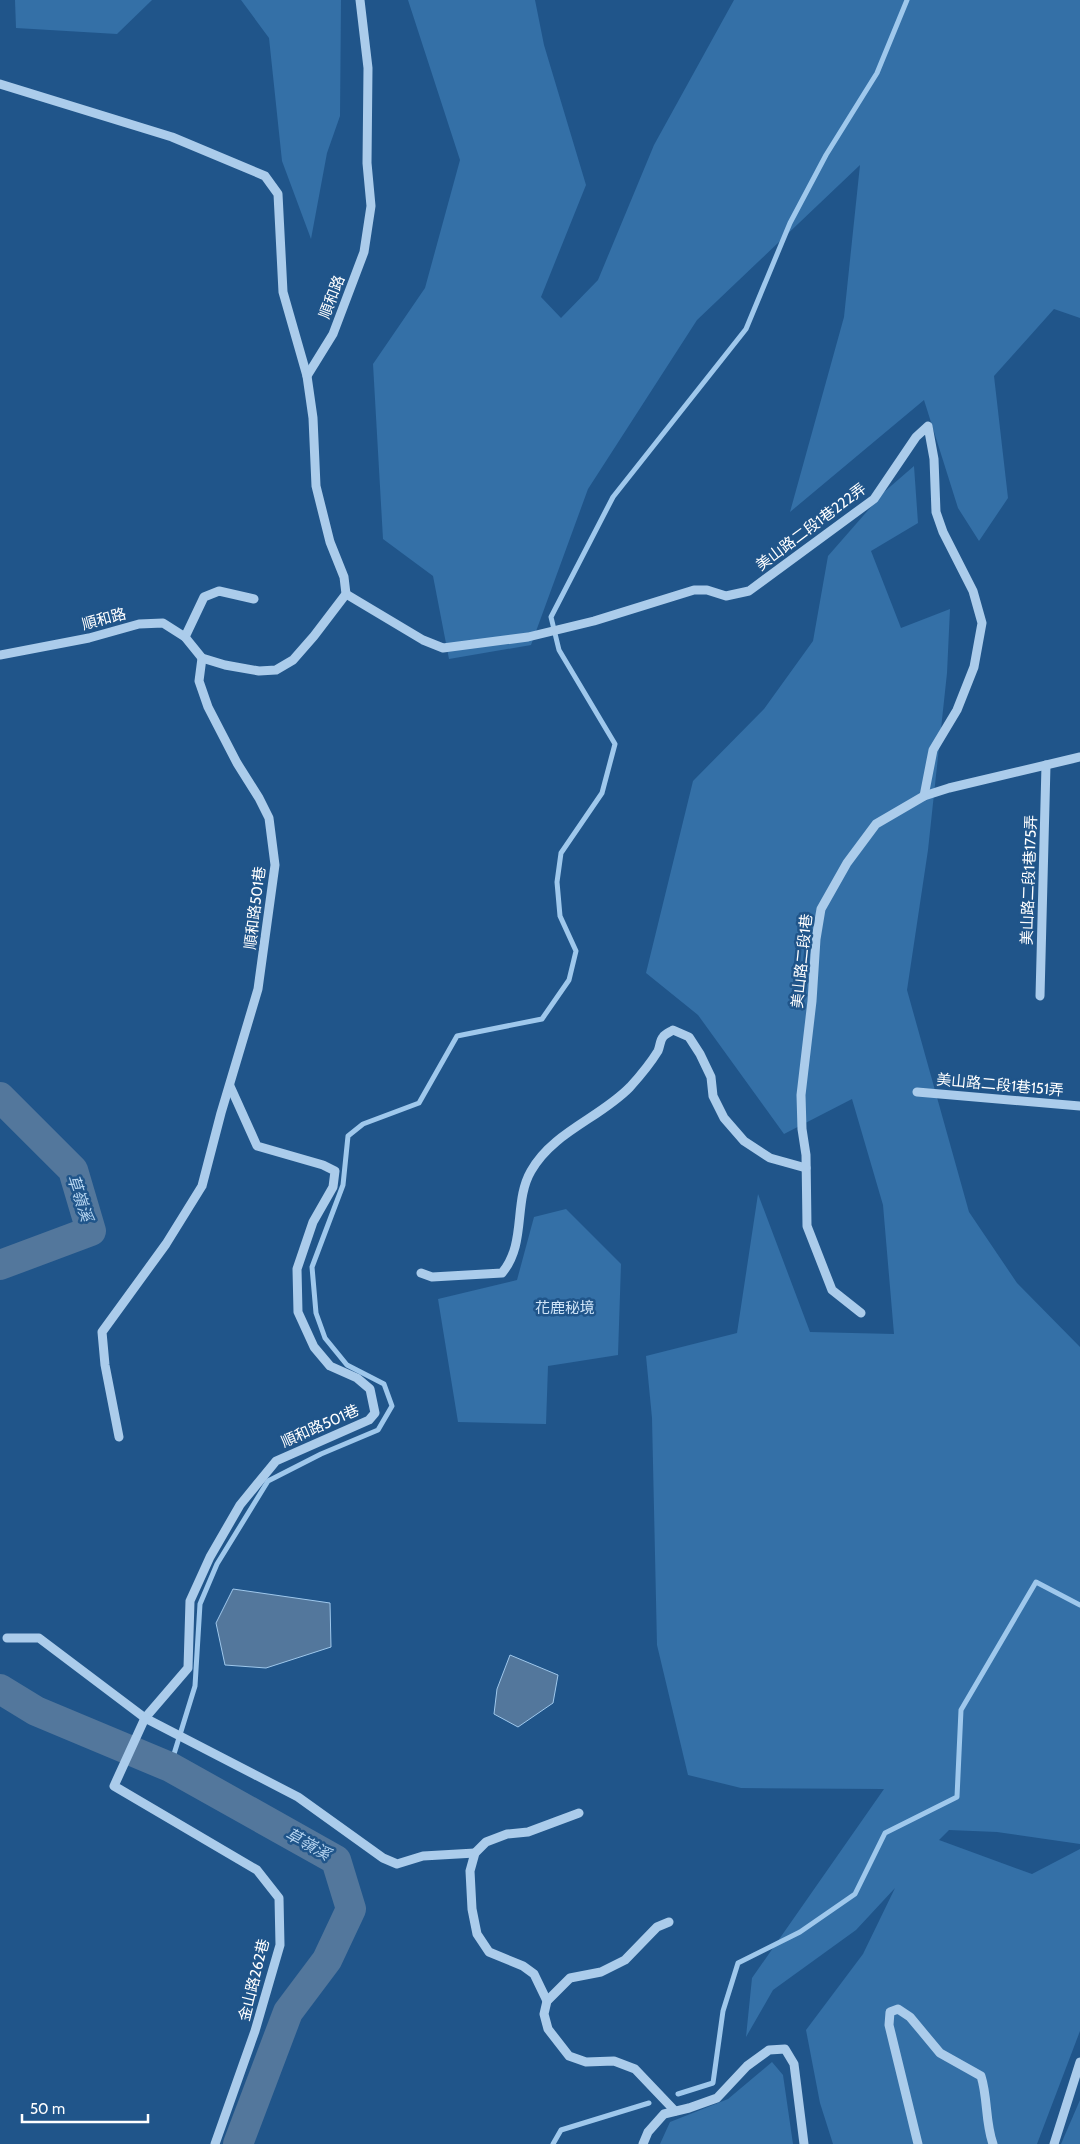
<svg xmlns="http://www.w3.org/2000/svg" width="1080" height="2144" viewBox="0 0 1080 2144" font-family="Cabin,'Noto Sans TC',sans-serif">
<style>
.green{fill:#3470a7}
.water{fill:#53779c;stroke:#9fc8ec}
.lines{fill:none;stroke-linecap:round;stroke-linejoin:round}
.stream{stroke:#9fc8ec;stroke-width:5}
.river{stroke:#53779c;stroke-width:30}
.minor{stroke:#abcceb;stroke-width:9}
.labels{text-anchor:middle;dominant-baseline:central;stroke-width:5;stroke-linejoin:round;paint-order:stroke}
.street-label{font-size:15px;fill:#fff;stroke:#20558a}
.park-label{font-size:15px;fill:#d0e5f8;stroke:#20558a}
.water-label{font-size:16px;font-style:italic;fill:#b7d6f2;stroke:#20558a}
</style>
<rect width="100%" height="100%" fill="#20558a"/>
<g class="green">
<path d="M 15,0 L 152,0 L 117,34 L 16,28 Z"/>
<path d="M 241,0 L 341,0 L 340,116 L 327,153 L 311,239 L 282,161 L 269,38 Z"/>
<path d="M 408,0 L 535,0 L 544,45 L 586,185 L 541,297 L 561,318 L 598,280 L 654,145 L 734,0 L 1080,0 L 1080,318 L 1054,309 L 994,376 L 1008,498 L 979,541 L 958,508 L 924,400 L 790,512 L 844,317 L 860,165 L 697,320 L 588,489 L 531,645 L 449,659 L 433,576 L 383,539 L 373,364 L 425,288 L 460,160 Z"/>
<path d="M 914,466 L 918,523 L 871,551 L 901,628 L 950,609 L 947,673 L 928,850 L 907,990 L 969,1212 L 1017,1283 L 1080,1347 L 1080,1844 L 997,1832 L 949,1830 L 939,1840 L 1032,1874 L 1080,1849 L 1080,2031 L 1037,2144 L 833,2144 L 820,2103 L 806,2030 L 863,1954 L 895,1888 L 856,1930 L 773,1990 L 746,2037 L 752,1978 L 884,1789 L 741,1788 L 688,1775 L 657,1645 L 652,1418 L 646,1356 L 737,1333 L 758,1194 L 810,1332 L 894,1334 L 883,1205 L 852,1099 L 784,1134 L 698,1015 L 646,973 L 693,781 L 764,709 L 813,641 L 828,556 L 884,492 Z"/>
<path d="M 566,1209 L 621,1264 L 618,1355 L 548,1366 L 546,1424 L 458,1422 L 438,1299 L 517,1280 L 534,1217 Z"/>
<path d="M 772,2062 L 783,2075 L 793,2144 L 660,2144 L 670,2122 L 728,2099 Z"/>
<path d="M 1080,2100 L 1080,2144 L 1061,2144 Z"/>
</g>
<g class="water">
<path d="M 233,1589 L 330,1603 L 331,1647 L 266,1668 L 225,1665 L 216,1623 Z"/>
<path d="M 510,1655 L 558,1675 L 553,1703 L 518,1727 L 494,1714 L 497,1689 Z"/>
</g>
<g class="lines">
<g class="stream">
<path d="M 170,1767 L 195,1686 L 200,1604 L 217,1564 L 268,1481 L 321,1454 L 378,1430 L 392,1406 L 384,1384 L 347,1365 L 325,1338 L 316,1313 L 312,1267 L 343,1185 L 348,1136 L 363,1124 L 419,1103 L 457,1036 L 542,1019 L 569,980 L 576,951 L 560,916 L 557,882 L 561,853 L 602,793 L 615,744 L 559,650 L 551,617 L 613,497 L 746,329 L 790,223 L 826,155 L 877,73 L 907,0"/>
<path d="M 678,2094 L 713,2083 L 723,2011 L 738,1963 L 800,1932 L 855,1894 L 885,1833 L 957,1797 L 961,1710 L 1036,1582 L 1080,1605"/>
<path d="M 553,2144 L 561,2130 L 649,2103"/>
</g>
<g class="river">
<path d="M 0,1097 L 73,1170 L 91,1231 L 0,1265"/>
<path d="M 0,1689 L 36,1711 L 170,1767 L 336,1860 L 351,1909 L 327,1960 L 288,2012 L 238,2144"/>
</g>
<g class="minor">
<path d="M 0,84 L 172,137 L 265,176 L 278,194 L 283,292 L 307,376"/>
<path d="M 346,594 L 423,640 L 443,648 L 528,637 L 594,621 L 694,590 L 707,590 L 726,596 L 749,591 L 874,499 L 916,437 L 928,426 L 934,459 L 936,512 L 943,532 L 973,591 L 982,623 L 974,667 L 957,710 L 933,750 L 924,796"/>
<path d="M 185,637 L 204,597 L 219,591 L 254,599"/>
<path d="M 0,655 L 89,638 L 139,624 L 163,623 L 185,637 L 202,658 L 225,665 L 259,671 L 276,670 L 293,660 L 314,636 L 346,594 L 344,577 L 330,542 L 316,486 L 313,418 L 307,376 L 333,334 L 364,252 L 371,206 L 367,163 L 368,68 L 360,0"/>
<path d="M 1040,996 L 1046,765"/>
<path d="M 917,1092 L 1080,1106"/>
<path d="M 421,1273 L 432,1277 L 502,1273 C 527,1243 513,1202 531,1171 C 553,1132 600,1118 630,1087 C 640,1076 650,1064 658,1051 C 660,1047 660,1040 663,1037 C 665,1034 670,1032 673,1030 L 689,1037 L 700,1054 L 711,1077 L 713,1096 L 724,1118 L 744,1141 L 770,1158 L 806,1168"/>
<path d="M 861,1313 L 832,1290 L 807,1226 L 806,1155 L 802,1129 L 801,1095 L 812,1001 L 816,939 L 821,909 L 847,863 L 876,824 L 924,796 L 949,788 L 1080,757"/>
<path d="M 119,1437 L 105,1365 L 102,1332 L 166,1244 L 202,1186 L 221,1113 L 258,989 L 275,865 L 269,818 L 259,798 L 237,763 L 208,707 L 199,681 L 202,658"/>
<path d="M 7,1638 L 39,1638 L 145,1718 L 298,1797 L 383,1858 L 397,1864 L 423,1856 L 475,1853"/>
<path d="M 669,1922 L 657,1927 L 625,1960 L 601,1972 L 570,1978 L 547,2001 L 544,2014 L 548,2029 L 569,2056 L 586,2062 L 614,2061 L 635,2069 L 675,2111"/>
<path d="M 547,2001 L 534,1974 L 523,1966 L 489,1952 L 477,1934 L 472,1909 L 470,1871 L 475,1853 L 486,1842 L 507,1834 L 528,1832 L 579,1813"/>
<path d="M 215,2144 L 255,2031 L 280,1945 L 279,1898 L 257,1870 L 114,1786 L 145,1718 L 188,1668 L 190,1601 L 210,1557 L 240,1505 L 276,1461 L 369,1420 L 375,1413 L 370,1389 L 357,1378 L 330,1366 L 314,1347 L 298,1312 L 297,1269 L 313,1222 L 333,1187 L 335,1171 L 323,1165 L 257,1146 L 230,1086"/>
<path d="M 643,2144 L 648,2132 L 664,2114 L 689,2108 L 717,2098 L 747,2066 L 769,2050 L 785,2049 L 794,2064 L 804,2144"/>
<path d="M 918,2144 L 889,2025 L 890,2012 L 898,2009 L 910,2017 L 940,2053 L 981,2076 C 988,2098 985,2122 993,2144"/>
<path d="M 1054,2144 L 1080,2062"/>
</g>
</g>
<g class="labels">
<g class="street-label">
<text transform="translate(332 297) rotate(-69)">順和路</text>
<text transform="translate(811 527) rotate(-37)">美山路二段1巷222弄</text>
<text transform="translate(104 619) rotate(-15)">順和路</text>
<text transform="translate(1029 880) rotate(-88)">美山路二段1巷175弄</text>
<text transform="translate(255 908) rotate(-83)">順和路501巷</text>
<text transform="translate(802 961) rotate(-84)">美山路二段1巷</text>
<text transform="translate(1000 1085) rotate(5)">美山路二段1巷151弄</text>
<text transform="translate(320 1426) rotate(-24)">順和路501巷</text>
<text transform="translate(254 1980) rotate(-76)">金山路262巷</text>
</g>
<g class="park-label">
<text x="565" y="1308">花鹿秘境</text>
</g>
<g class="water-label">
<text transform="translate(80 1198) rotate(72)">草嶺溪</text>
<text transform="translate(308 1844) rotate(29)">草嶺溪</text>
</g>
</g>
<path d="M22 2114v8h126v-8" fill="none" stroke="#ffffff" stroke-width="2.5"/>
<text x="30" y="2114" font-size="15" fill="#ffffff" stroke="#20558a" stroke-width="4" paint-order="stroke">50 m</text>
</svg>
